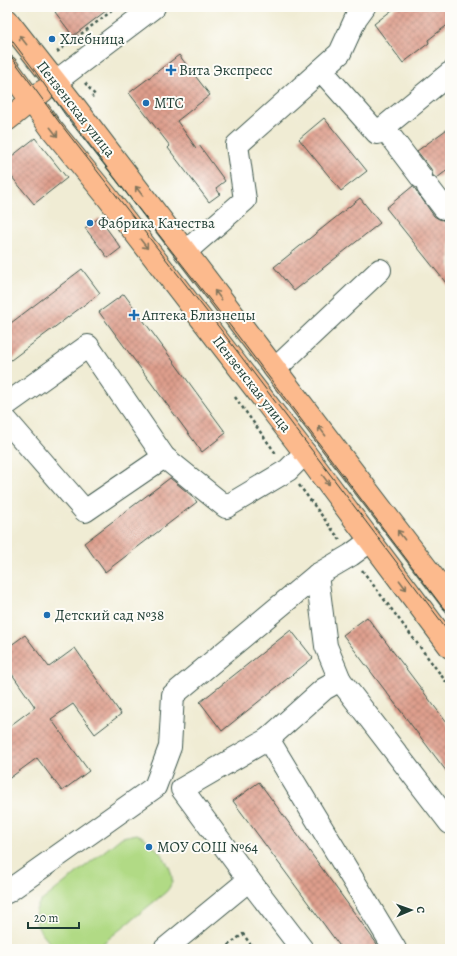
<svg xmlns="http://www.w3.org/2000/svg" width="457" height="956" viewBox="0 0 457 956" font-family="Alegreya,serif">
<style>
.green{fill:#b1da85;stroke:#688c5c}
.building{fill:url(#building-cross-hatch)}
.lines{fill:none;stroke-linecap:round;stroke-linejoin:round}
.minor-casing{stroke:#3e574c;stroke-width:24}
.major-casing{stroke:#3e574c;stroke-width:24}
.path{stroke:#3e574c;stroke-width:2.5;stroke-dasharray:3 3;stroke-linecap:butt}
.minor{stroke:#fff;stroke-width:22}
.major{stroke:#fcba8d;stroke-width:22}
.tram{stroke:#1f3d34;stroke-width:1}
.oneway{stroke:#82755c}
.poi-dot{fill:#1f6fb2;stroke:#fdfcf7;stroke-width:1.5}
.labels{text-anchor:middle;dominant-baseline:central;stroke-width:4;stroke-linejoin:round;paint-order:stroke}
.poi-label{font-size:15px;fill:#1f3d34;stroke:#fdfcf7;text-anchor:start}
.street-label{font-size:15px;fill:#1f3d34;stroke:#fdfcf7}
</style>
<defs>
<pattern id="building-cross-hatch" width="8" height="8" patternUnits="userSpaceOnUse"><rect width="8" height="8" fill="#de9e8c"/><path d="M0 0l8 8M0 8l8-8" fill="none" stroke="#b38273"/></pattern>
</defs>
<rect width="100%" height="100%" fill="#fdfcf7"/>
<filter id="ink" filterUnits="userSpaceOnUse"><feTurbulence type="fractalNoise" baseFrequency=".025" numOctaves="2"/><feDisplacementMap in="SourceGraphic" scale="8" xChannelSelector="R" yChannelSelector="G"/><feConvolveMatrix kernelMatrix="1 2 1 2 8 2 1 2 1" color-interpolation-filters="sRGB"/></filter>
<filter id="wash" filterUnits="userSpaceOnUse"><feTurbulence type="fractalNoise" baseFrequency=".012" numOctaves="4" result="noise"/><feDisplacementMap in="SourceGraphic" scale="16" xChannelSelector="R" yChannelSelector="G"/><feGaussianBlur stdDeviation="0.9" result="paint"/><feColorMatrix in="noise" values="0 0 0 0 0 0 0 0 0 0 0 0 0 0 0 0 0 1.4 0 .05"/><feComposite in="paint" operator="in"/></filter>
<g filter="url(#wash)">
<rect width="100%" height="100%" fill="#f0ecd4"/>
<path class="green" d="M 137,834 C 151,839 174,865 172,881 C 171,885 169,889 166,892 L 96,949 L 55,949 C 43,934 28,923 39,903 L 122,837 Z"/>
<g id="blocks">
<g class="building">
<path d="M 62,7 L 111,7 L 73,36 L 55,12 Z"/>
<path d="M 396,7 L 450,7 L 450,23 L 428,40 L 429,43 L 403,63 L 374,24 Z"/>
<path d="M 179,55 L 210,95 L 177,121 L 196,148 L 199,145 L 225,181 L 216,188 L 220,194 L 209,202 L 168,148 L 170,146 L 129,93 Z"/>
<path d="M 324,118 L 367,171 L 341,191 L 299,139 Z"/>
<path d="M 450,127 L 450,168 L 437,178 L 433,176 L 431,169 L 417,151 Z"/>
<path d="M 35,138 L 67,178 L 34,204 L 7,171 L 7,160 Z"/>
<path d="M 413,186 L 434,216 L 439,219 L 443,220 L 450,229 L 450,288 L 386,208 Z"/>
<path d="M 360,198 L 380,223 L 294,291 L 274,267 Z"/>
<path d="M 99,218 L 121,248 L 108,258 L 85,228 Z"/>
<path d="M 82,269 L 100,293 L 7,363 L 7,326 Z"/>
<path d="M 124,294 L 226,433 L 202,452 L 99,312 Z"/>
<path d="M 170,478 L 192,496 L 197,502 L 105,572 L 84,543 Z"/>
<path d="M 367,617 L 450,727 L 450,776 L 343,635 Z"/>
<path d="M 291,630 L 313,658 L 222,731 L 200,702 Z"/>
<path d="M 25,635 L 49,667 L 75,648 L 121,714 L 95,734 L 73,704 L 51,719 L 89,771 L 62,791 L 37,758 L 7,780 L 7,728 L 35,707 L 7,667 L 7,648 Z"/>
<path d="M 259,782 L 377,944 L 380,949 L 342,949 L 233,801 Z"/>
</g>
</g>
</g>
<g filter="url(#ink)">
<use href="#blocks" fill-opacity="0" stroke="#3e574c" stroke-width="1"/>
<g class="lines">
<g class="minor-casing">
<g id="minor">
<path d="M 321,70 L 377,133 L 450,73"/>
<path d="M 55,82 L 154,7"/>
<path d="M 384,128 L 421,177"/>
<path d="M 428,187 L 444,208 L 450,203"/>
<path d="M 185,252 L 245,200 L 237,145 L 340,53 L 356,18 L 364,7"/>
<path d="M 275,369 L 380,270"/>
<path d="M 7,404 L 88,346 L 164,457 L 226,507 L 288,470 L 305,453"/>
<path d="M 7,421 L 85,511 L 164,457"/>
<path d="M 317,575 L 326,646 L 340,680"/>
<path d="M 268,739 L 395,949"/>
<path d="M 7,892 L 155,787 L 170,747 L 173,695 L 317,575 L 351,555 L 370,541"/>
<path d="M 165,949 L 249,880"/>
<path d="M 302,949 L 249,880 L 182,789 L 268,739 L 324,689 L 340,680 L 450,823"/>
</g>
</g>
<g class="major-casing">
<g id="major">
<path d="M 7,20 L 76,108 L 450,599"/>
<path d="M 7,67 L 51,128 L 105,194 L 305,453 L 450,647"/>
<path d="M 7,120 L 43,91"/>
</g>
</g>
<g class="path">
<path d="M 57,52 L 117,7"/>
<path d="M 85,83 L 95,95 L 92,97"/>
<path d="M 235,397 L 277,455"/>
<path d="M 299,485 L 340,540"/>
<path d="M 362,570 L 450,687"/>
<path d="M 223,949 L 243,934 L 254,949"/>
</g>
<use href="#minor" class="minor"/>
<use href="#major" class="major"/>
<g class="tram">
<path d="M 7,34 L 35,71 L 66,116 L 235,332 L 450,617"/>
<path d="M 7,51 L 59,122 L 218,326 L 450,633"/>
</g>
</g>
<defs><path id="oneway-shaft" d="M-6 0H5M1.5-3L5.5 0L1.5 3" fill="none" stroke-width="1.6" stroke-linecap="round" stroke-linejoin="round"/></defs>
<g class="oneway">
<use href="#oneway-shaft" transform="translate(23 40) rotate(-128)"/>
<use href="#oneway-shaft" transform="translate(54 132) rotate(52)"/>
<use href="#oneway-shaft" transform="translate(139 191) rotate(-127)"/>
<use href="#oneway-shaft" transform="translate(144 244) rotate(52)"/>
<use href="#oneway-shaft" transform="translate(218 295) rotate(-128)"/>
<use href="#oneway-shaft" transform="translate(322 431) rotate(-127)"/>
<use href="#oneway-shaft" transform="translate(326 480) rotate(54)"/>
<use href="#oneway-shaft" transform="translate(401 535) rotate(-127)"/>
<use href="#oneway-shaft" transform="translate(403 585) rotate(53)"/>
</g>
</g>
<g class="poi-dot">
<circle cx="52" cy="39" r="4"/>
<path d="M169 64h4v4h4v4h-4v4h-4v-4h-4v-4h4z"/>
<circle cx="146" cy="103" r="4"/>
<circle cx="90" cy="223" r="4"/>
<path d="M132 309h4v4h4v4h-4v4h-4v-4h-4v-4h4z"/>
<circle cx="47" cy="615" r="4"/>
<circle cx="149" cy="847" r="4"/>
</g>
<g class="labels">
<g class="poi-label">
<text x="60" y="39">Хлебница</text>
<text x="179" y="70">Вита Экспресс</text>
<text x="154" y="103">МТС</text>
<text x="98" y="223">Фабрика Качества</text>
<text x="142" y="315">Аптека Близнецы</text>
<text x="55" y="615">Детский сад №38</text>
<text x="157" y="847">МОУ СОШ №64</text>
</g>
<g class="street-label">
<text transform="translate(76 109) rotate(52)">Пензенская улица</text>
<text transform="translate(252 384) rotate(52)">Пензенская улица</text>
</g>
</g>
<rect width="457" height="956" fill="none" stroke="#fdfcf7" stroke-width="24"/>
<g transform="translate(411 910) rotate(88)" stroke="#fdfcf7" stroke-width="3" paint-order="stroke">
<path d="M0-3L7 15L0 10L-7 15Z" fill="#1f3d34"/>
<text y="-6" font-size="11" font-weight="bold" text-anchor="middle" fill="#1f3d34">С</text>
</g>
<path d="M28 922v6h51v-6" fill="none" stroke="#1f3d34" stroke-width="2"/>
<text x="34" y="922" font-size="12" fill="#1f3d34" stroke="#fdfcf7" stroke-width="3" paint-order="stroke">20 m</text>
</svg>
